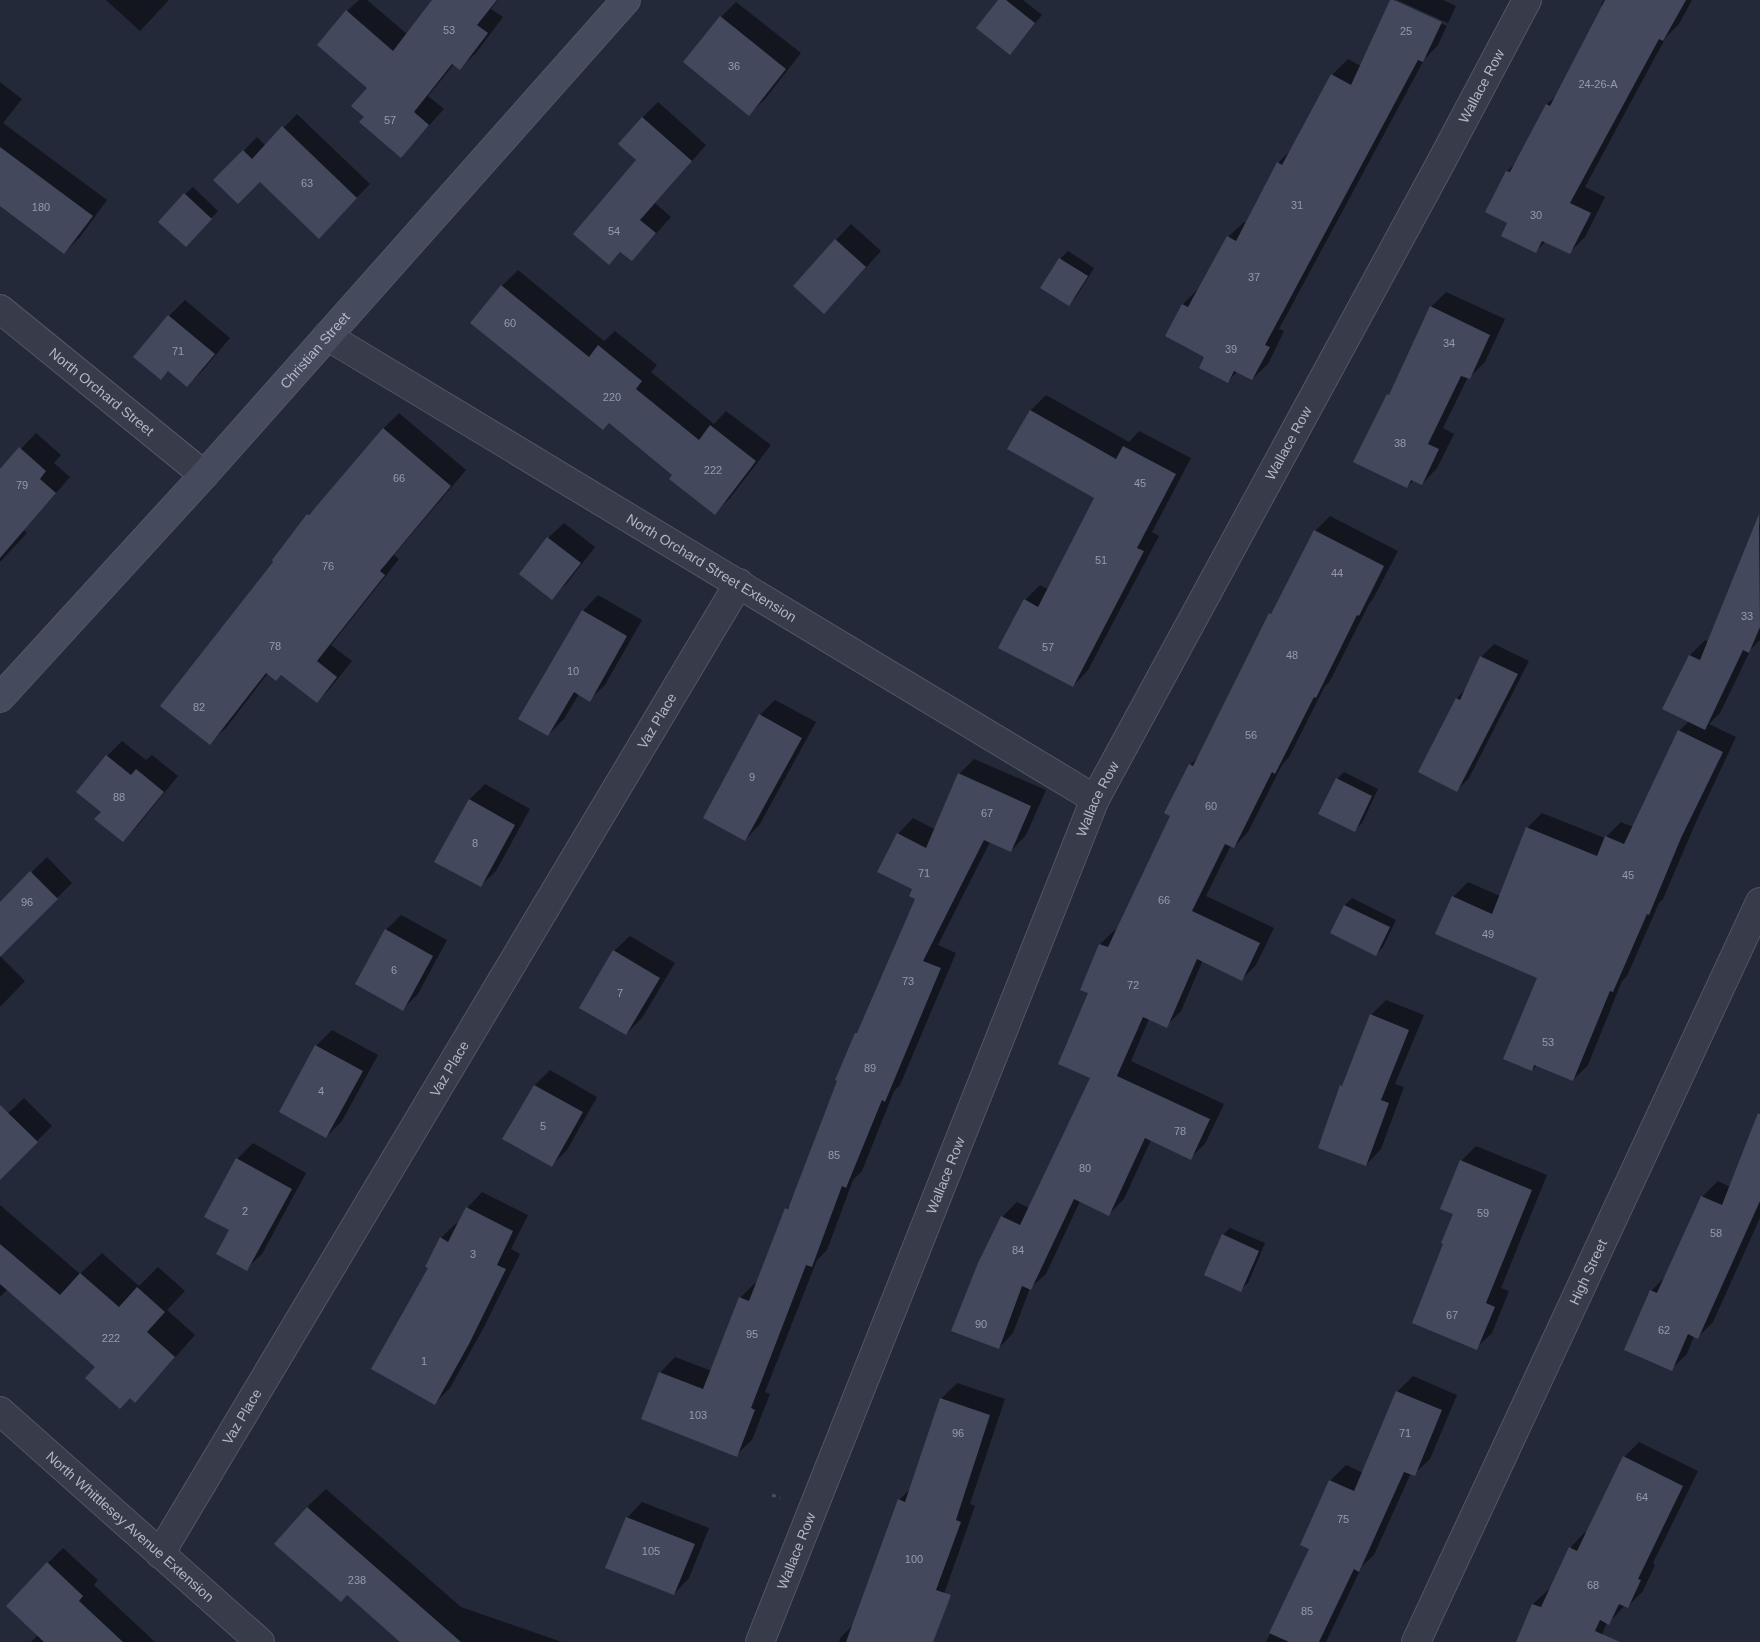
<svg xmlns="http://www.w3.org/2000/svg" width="1760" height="1642" viewBox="0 0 1760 1642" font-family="Arial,sans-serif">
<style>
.shadow{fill:#0007}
.building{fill:#43485c}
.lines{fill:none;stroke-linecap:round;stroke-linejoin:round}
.street-casing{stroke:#525665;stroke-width:30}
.secondary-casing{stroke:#525665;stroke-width:30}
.path{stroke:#435158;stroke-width:3;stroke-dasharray:4 4;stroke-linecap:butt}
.street{stroke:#373b4a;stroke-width:28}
.secondary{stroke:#454a5d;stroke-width:28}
.labels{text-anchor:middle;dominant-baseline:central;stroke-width:4.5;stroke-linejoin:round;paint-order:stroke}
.number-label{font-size:11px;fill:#969aac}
.street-label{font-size:14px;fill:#b2b6c6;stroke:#1c202f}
</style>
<rect width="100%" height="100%" fill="#24293a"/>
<g class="shadow">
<path d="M 106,0 L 169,0 L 140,31 Z"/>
<path d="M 359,0 L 367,0 L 407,34 L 434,0 L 498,0 L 491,9 L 503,17 L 476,53 L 460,68 L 454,64 L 428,96 L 444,109 L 401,156 L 366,117 L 368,88 L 347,11 Z"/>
<path d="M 1000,0 L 1023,0 L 1042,15 L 1010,53 Z"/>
<path d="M 1391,0 L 1396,0 L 1396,2 L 1447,26 L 1448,23 L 1397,0 L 1443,0 L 1456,6 L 1438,45 L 1424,60 L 1279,329 L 1284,331 L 1268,364 L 1252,379 L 1238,371 L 1228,381 L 1206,356 L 1166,336 L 1183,304 L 1198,289 L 1228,237 L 1244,222 L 1246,223 L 1278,163 L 1292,149 L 1332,75 L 1348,59 L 1361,66 Z"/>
<path d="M 1604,0 L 1692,0 L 1679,24 L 1666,37 L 1585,187 L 1605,197 L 1585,237 L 1569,253 L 1546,241 L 1536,251 L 1509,223 L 1487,212 L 1507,171 L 1517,162 L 1547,104 L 1559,93 L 1603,6 L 1601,5 Z"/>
<path d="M 736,2 L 801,53 L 765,99 L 749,114 L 721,17 Z"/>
<path d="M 0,82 L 22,99 L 3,123 L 107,200 L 80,237 L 64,253 L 0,204 Z"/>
<path d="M 658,102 L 706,145 L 655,203 L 671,217 L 632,260 L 621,251 L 609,264 L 638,160 L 642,118 Z"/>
<path d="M 297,114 L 370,184 L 332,223 L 260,180 L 215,180 L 257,137 L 266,146 Z"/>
<path d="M 193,187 L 218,211 L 193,238 L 185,194 Z"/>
<path d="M 851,224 L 881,251 L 839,297 L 836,240 Z"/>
<path d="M 1068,251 L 1094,268 L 1076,297 L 1068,304 L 1042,287 L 1060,259 Z"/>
<path d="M 518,270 L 604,341 L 615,331 L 657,365 L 651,372 L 714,424 L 726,411 L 771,445 L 730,498 L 715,513 L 674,475 L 610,422 L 472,323 L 502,286 Z"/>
<path d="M 1446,292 L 1505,319 L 1485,362 L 1469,378 L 1468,377 L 1443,428 L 1454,434 L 1437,468 L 1422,484 L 1414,480 L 1407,487 L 1388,395 L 1394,389 L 1431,307 Z"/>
<path d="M 185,300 L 230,338 L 203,370 L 187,386 L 169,370 L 161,379 L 135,357 L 169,316 Z"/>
<path d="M 1046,395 L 1129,442 L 1139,431 L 1191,458 L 1152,532 L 1159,536 L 1088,670 L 1073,686 L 1025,600 L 1040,585 L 1048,589 L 1095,498 L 1009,449 L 1031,410 Z"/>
<path d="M 399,413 L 466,470 L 394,555 L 399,559 L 331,645 L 352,661 L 332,686 L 317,702 L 282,674 L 268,673 L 226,728 L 210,743 L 275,562 L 308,515 L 324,500 L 384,428 Z"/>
<path d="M 36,433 L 61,455 L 54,463 L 70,477 L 24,530 L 27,533 L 0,562 L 0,471 Z"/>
<path d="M 1330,516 L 1398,551 L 1373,599 L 1369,604 L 1330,681 L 1325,686 L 1289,757 L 1282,765 L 1248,832 L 1234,847 L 1231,845 L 1206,896 L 1274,928 L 1256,965 L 1242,979 L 1203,960 L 1181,1011 L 1166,1026 L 1149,1019 L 1131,1061 L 1224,1104 L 1205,1144 L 1190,1158 L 1151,1140 L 1124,1199 L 1109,1214 L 1080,1201 L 1046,1274 L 1030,1288 L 1013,1333 L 999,1348 L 1002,1217 L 1017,1202 L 1029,1208 L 1091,1077 L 1090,993 L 1081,989 L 1100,944 L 1115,930 L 1117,931 L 1172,816 L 1166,813 L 1190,765 L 1199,756 L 1270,614 L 1275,609 L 1315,531 Z"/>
<path d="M 564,523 L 595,547 L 567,583 L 552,598 L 548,538 Z"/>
<path d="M 1760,523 L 1760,640 L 1751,649 L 1720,713 L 1709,724 L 1736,737 L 1696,822 L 1663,899 L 1659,903 L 1627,976 L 1622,981 L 1588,1065 L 1573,1080 L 1537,1065 L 1532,1070 L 1539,977 L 1453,897 L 1468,882 L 1500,896 L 1527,828 L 1542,813 L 1605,838 L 1621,822 L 1633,827 L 1679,731 L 1689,721 L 1690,655 L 1705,640 L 1708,642 L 1754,529 Z"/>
<path d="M 598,595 L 642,620 L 605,685 L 589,700 L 579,694 L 564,719 L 548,735 L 583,611 Z"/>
<path d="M 1494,644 L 1529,661 L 1469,778 L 1456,791 L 1419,772 L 1457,698 L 1466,689 L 1481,657 Z"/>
<path d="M 775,700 L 816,722 L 760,824 L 745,840 L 760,715 Z"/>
<path d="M 122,741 L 146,760 L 152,755 L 178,776 L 138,825 L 123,840 L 102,811 L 107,756 Z"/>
<path d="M 974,759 L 1046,790 L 1026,835 L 1011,851 L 990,842 L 938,945 L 956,953 L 900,1085 L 894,1091 L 862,1171 L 853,1180 L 827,1250 L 817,1260 L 765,1392 L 770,1394 L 752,1440 L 736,1455 L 660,1373 L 675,1357 L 712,1371 L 740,1298 L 755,1283 L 757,1283 L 786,1209 L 791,1204 L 856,1033 L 860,1030 L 916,898 L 898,834 L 913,818 L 936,830 L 959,774 Z"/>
<path d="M 1344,772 L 1378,789 L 1362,823 L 1354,830 L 1337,779 Z"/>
<path d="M 485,784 L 530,809 L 496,871 L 480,886 L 436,861 L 470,799 Z"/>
<path d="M 47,857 L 72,883 L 0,955 L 0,903 Z"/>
<path d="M 1352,898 L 1396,920 L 1383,947 L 1376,954 L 1332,933 L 1345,905 Z"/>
<path d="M 401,915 L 447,940 L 418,994 L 403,1009 L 386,930 Z"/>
<path d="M 630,936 L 675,963 L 642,1018 L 626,1034 L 614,951 Z"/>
<path d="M 0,956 L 25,981 L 0,1007 Z"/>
<path d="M 1386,1000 L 1424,1015 L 1395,1084 L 1404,1087 L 1381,1149 L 1366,1165 L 1341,1086 L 1345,1083 L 1371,1015 Z"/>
<path d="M 332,1030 L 378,1055 L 342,1121 L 326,1137 L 280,1112 L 316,1046 Z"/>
<path d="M 550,1070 L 597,1097 L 567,1150 L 552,1165 L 534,1086 Z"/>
<path d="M 24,1098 L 52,1126 L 5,1173 L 0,1168 L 0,1121 Z"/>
<path d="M 1760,1112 L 1760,1218 L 1713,1322 L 1698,1337 L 1694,1336 L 1687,1354 L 1671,1369 L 1651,1291 L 1666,1276 L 1702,1197 L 1718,1181 L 1730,1187 Z"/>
<path d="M 253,1143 L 306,1173 L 262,1254 L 246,1269 L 230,1230 L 237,1159 Z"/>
<path d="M 1476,1146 L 1547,1175 L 1501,1288 L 1509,1291 L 1492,1333 L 1476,1348 L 1445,1243 L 1454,1213 L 1461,1161 Z"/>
<path d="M 482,1192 L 528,1215 L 511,1249 L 520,1254 L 484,1327 L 450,1388 L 434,1404 L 441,1238 L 456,1223 L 458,1224 L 467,1208 Z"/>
<path d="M 0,1205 L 80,1274 L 102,1253 L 139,1286 L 158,1267 L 185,1291 L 167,1310 L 195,1335 L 155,1380 L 135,1401 L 8,1289 L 0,1297 Z"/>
<path d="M 1230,1228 L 1265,1243 L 1248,1283 L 1240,1290 L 1223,1235 Z"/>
<path d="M 1413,1376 L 1457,1395 L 1430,1459 L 1414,1474 L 1411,1473 L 1374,1555 L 1362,1566 L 1326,1642 L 1266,1642 L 1311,1548 L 1330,1481 L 1346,1465 L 1363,1473 L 1397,1392 Z"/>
<path d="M 957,1383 L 1005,1399 L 970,1504 L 975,1506 L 943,1597 L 899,1642 L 839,1642 L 841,1637 L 854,1624 L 899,1500 L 912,1487 L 941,1399 Z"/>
<path d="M 1639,1442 L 1698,1471 L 1653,1563 L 1655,1565 L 1643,1591 L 1628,1606 L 1625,1605 L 1609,1623 L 1607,1622 L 1599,1642 L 1517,1642 L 1533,1604 L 1549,1589 L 1550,1590 L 1570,1548 L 1585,1532 L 1587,1533 L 1624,1457 Z"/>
<path d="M 326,1489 L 461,1607 L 562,1642 L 402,1642 L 307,1507 Z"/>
<path d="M 642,1502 L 709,1528 L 689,1578 L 674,1594 L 627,1518 Z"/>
<path d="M 63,1548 L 98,1580 L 94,1585 L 155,1642 L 31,1642 L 38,1635 L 48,1563 Z"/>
</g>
<g class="building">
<path d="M 432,0 L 497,0 L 477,25 L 488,33 L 460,70 L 452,64 L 414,112 L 429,125 L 401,158 L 359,122 L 364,117 L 351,106 L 367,88 L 317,45 L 346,10 L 393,51 Z"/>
<path d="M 998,0 L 1006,0 L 1035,23 L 1010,55 L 976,28 Z"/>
<path d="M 1390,0 L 1394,0 L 1442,22 L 1423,62 L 1418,60 L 1265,345 L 1270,347 L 1252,380 L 1234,371 L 1228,383 L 1199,368 L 1204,357 L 1165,336 L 1182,304 L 1188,307 L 1227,236 L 1236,241 L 1277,162 L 1282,165 L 1331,74 L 1351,85 Z"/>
<path d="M 1605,0 L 1686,0 L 1663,41 L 1659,39 L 1570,203 L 1591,213 L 1570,254 L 1542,241 L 1536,253 L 1501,236 L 1507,223 L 1485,212 L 1506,171 L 1510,172 L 1546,104 L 1550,106 Z"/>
<path d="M 720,16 L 786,69 L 749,116 L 683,62 Z"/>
<path d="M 642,117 L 692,161 L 640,220 L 656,233 L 632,261 L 620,252 L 609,265 L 573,234 L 636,160 L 618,144 Z"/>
<path d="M 282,126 L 357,198 L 319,239 L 260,182 L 238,204 L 213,180 L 243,150 L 252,159 Z"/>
<path d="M 0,147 L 93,216 L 64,254 L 0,206 Z"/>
<path d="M 184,193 L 212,219 L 186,247 L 158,222 Z"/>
<path d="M 835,239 L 866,267 L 824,314 L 793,286 Z"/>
<path d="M 1059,258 L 1088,276 L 1069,306 L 1040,288 Z"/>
<path d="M 501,285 L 589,357 L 598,345 L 642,381 L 636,389 L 699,440 L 710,425 L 756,461 L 715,515 L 669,479 L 672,475 L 609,423 L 603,430 L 470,323 Z"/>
<path d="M 1430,306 L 1490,335 L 1470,379 L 1461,376 L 1428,444 L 1439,449 L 1422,485 L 1411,480 L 1407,488 L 1353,462 L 1387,394 L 1389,395 Z"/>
<path d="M 168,315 L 215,354 L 187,387 L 168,371 L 161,380 L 133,357 Z"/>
<path d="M 1030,410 L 1116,459 L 1123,446 L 1176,474 L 1137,548 L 1144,551 L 1073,687 L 998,648 L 1024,599 L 1038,607 L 1094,498 L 1007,449 Z"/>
<path d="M 383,428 L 451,486 L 380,571 L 385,575 L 317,661 L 337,677 L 317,703 L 281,675 L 276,681 L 266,673 L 210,745 L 160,706 L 273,562 L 272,560 L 307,514 L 309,515 Z"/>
<path d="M 19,447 L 46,471 L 40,479 L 56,493 L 0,558 L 0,469 Z"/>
<path d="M 1759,514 L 1760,627 L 1749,653 L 1743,650 L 1705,730 L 1662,709 L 1689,655 L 1700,660 Z"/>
<path d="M 1314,530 L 1384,566 L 1359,616 L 1357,615 L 1316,698 L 1314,697 L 1275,774 L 1272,772 L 1234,848 L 1225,844 L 1192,911 L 1260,943 L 1242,981 L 1197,959 L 1167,1028 L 1143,1017 L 1117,1076 L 1210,1119 L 1191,1160 L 1145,1138 L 1109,1216 L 1074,1199 L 1031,1290 L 1022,1286 L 999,1349 L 951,1331 L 978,1263 L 1001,1216 L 1020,1225 L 1090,1078 L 1058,1064 L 1088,993 L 1080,990 L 1099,944 L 1108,947 L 1170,816 L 1164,813 L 1189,764 L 1193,766 L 1269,613 L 1271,614 Z"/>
<path d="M 547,537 L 581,563 L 552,600 L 519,574 Z"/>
<path d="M 582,610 L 627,636 L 590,702 L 574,692 L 548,736 L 518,719 Z"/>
<path d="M 1480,656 L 1518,674 L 1457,792 L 1418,772 L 1456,698 L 1460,700 Z"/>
<path d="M 759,714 L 802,738 L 745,841 L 703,818 Z"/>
<path d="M 1678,730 L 1723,752 L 1681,838 L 1649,915 L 1647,914 L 1613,992 L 1610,991 L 1573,1081 L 1534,1065 L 1532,1071 L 1503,1059 L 1537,978 L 1435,934 L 1452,896 L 1492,914 L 1526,827 L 1597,856 L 1605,836 L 1624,844 Z"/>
<path d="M 106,755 L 131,775 L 136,769 L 164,792 L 123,842 L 94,819 L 101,812 L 76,792 Z"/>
<path d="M 958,773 L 1031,806 L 1011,852 L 984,840 L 923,961 L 941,968 L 885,1102 L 882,1100 L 846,1188 L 842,1186 L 812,1267 L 806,1265 L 751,1408 L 755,1410 L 737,1457 L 641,1419 L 659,1372 L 703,1389 L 739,1297 L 749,1301 L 785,1208 L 788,1209 L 837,1081 L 835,1080 L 855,1033 L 857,1033 L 915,899 L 909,896 L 912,889 L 877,872 L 897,833 L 926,848 Z"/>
<path d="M 1336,778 L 1372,796 L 1355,832 L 1318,814 Z"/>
<path d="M 469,799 L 515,825 L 481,887 L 434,862 Z"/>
<path d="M 30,871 L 58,899 L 0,957 L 0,902 Z"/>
<path d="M 1344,905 L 1390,927 L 1376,956 L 1330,933 Z"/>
<path d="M 385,929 L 433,956 L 403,1011 L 355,984 Z"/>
<path d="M 613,950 L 660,978 L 626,1035 L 579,1008 Z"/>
<path d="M 1370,1014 L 1409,1030 L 1381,1100 L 1389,1103 L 1366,1166 L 1318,1148 L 1340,1085 L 1342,1086 Z"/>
<path d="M 315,1045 L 363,1071 L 326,1138 L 279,1112 Z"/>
<path d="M 534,1085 L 583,1112 L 552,1167 L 502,1139 Z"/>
<path d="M 0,1105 L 38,1142 L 0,1180 Z"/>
<path d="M 1758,1113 L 1760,1114 L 1760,1201 L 1698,1339 L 1688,1334 L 1672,1371 L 1624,1350 L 1650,1290 L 1657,1293 L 1701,1196 L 1722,1205 Z"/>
<path d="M 236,1158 L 292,1189 L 247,1271 L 216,1254 L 229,1230 L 204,1217 Z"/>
<path d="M 1460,1160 L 1532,1190 L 1486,1303 L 1495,1307 L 1477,1350 L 1412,1323 L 1443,1244 L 1441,1243 L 1453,1214 L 1440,1209 Z"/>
<path d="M 466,1207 L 513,1231 L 497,1265 L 506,1269 L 469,1344 L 435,1405 L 371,1369 L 428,1268 L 425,1267 L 440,1237 L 448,1242 Z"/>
<path d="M 1222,1234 L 1259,1251 L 1241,1292 L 1204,1275 Z"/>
<path d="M 0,1244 L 60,1295 L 80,1273 L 119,1307 L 137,1287 L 165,1312 L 147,1332 L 175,1357 L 135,1403 L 130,1398 L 120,1409 L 85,1378 L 95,1367 L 0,1284 Z"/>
<path d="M 1396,1391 L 1442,1410 L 1415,1476 L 1404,1472 L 1359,1572 L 1354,1569 L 1319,1642 L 1289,1642 L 1269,1633 L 1309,1549 L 1300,1545 L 1329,1480 L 1354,1491 Z"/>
<path d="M 940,1398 L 990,1415 L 956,1520 L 961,1522 L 936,1590 L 951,1595 L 933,1642 L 846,1642 L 898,1499 L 905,1502 Z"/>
<path d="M 1623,1456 L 1683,1486 L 1638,1579 L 1641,1580 L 1628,1608 L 1619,1604 L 1609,1625 L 1600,1620 L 1595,1631 L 1620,1642 L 1516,1642 L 1532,1604 L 1541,1607 L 1569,1547 L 1577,1551 Z"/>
<path d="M 307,1507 L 461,1642 L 400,1642 L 347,1595 L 341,1602 L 274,1544 Z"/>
<path d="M 626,1517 L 695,1544 L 674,1595 L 605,1568 Z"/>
<path d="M 47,1562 L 83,1596 L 79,1601 L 123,1642 L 44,1642 L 6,1606 Z"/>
</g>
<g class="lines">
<g class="street-casing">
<g id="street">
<path id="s1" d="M 0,309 L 204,475"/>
<path id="s2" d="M 327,336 L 1095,799"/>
<path id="s3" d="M 0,1411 L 260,1642"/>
<path id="s4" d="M 160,1554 L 739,583"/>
<path id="s5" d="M 760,1642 L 1095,799 L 1439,166 L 1527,0"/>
<path id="s6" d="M 1416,1642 L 1760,902"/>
</g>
</g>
<g class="secondary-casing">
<g id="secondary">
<path id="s7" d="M 0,698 L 204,475 L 626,0"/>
</g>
</g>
<path class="path" d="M 772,1495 L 780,1498"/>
<use href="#street" class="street"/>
<use href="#secondary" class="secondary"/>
</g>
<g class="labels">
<g class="number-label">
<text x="449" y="30">53</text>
<text x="1406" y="31">25</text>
<text x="734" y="66">36</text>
<text x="1598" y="84">24-26-A</text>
<text x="390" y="120">57</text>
<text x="307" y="183">63</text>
<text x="1297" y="205">31</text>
<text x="41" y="207">180</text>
<text x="1536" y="215">30</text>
<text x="614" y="231">54</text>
<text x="1254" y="277">37</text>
<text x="510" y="323">60</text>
<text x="1449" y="343">34</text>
<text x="1231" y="349">39</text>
<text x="178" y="351">71</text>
<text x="612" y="397">220</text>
<text x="1400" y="443">38</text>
<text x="713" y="470">222</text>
<text x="399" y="478">66</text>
<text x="1140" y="483">45</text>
<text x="22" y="485">79</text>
<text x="1101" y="560">51</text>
<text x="328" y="566">76</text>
<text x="1337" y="573">44</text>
<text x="1747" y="616">33</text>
<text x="275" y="646">78</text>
<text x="1048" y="647">57</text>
<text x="1292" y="655">48</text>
<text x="573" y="671">10</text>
<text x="199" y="707">82</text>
<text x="1251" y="735">56</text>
<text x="752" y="777">9</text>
<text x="119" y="797">88</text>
<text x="1211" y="806">60</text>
<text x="987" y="813">67</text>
<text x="475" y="843">8</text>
<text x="924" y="873">71</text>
<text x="1628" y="875">45</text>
<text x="1164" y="900">66</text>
<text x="27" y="902">96</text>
<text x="1488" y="934">49</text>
<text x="394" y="970">6</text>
<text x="908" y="981">73</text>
<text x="1133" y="985">72</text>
<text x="620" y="993">7</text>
<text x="1548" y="1042">53</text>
<text x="870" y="1068">89</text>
<text x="321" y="1091">4</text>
<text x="543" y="1126">5</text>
<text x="1180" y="1131">78</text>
<text x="834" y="1155">85</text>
<text x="1085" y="1168">80</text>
<text x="245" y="1211">2</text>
<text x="1483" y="1213">59</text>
<text x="1716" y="1233">58</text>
<text x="1018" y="1250">84</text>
<text x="473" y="1254">3</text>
<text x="1452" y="1315">67</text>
<text x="981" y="1324">90</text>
<text x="1664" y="1330">62</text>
<text x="752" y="1334">95</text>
<text x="111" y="1338">222</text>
<text x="424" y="1361">1</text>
<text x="698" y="1415">103</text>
<text x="958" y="1433">96</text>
<text x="1405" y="1433">71</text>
<text x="1642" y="1497">64</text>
<text x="1343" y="1519">75</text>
<text x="651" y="1551">105</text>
<text x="914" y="1559">100</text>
<text x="357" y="1580">238</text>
<text x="1593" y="1585">68</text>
<text x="1307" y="1611">85</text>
</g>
<g class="street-label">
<text stroke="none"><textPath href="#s5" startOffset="1718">Wallace Row</textPath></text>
<text stroke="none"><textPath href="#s7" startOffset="469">Christian Street</textPath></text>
<text stroke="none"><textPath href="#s1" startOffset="131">North Orchard Street</textPath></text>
<text stroke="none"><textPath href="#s5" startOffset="1312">Wallace Row</textPath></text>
<text stroke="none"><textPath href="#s2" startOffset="449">North Orchard Street Extension</textPath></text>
<text stroke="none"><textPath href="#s4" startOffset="970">Vaz Place</textPath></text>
<text stroke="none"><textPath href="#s5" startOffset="908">Wallace Row</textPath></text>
<text stroke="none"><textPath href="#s4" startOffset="565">Vaz Place</textPath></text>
<text stroke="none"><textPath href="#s5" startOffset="502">Wallace Row</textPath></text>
<text stroke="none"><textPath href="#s6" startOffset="408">High Street</textPath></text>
<text stroke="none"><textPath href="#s4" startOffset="160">Vaz Place</textPath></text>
<text stroke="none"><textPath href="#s3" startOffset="174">North Whittlesey Avenue Extension</textPath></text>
<text stroke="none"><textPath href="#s5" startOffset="98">Wallace Row</textPath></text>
</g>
</g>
</svg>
